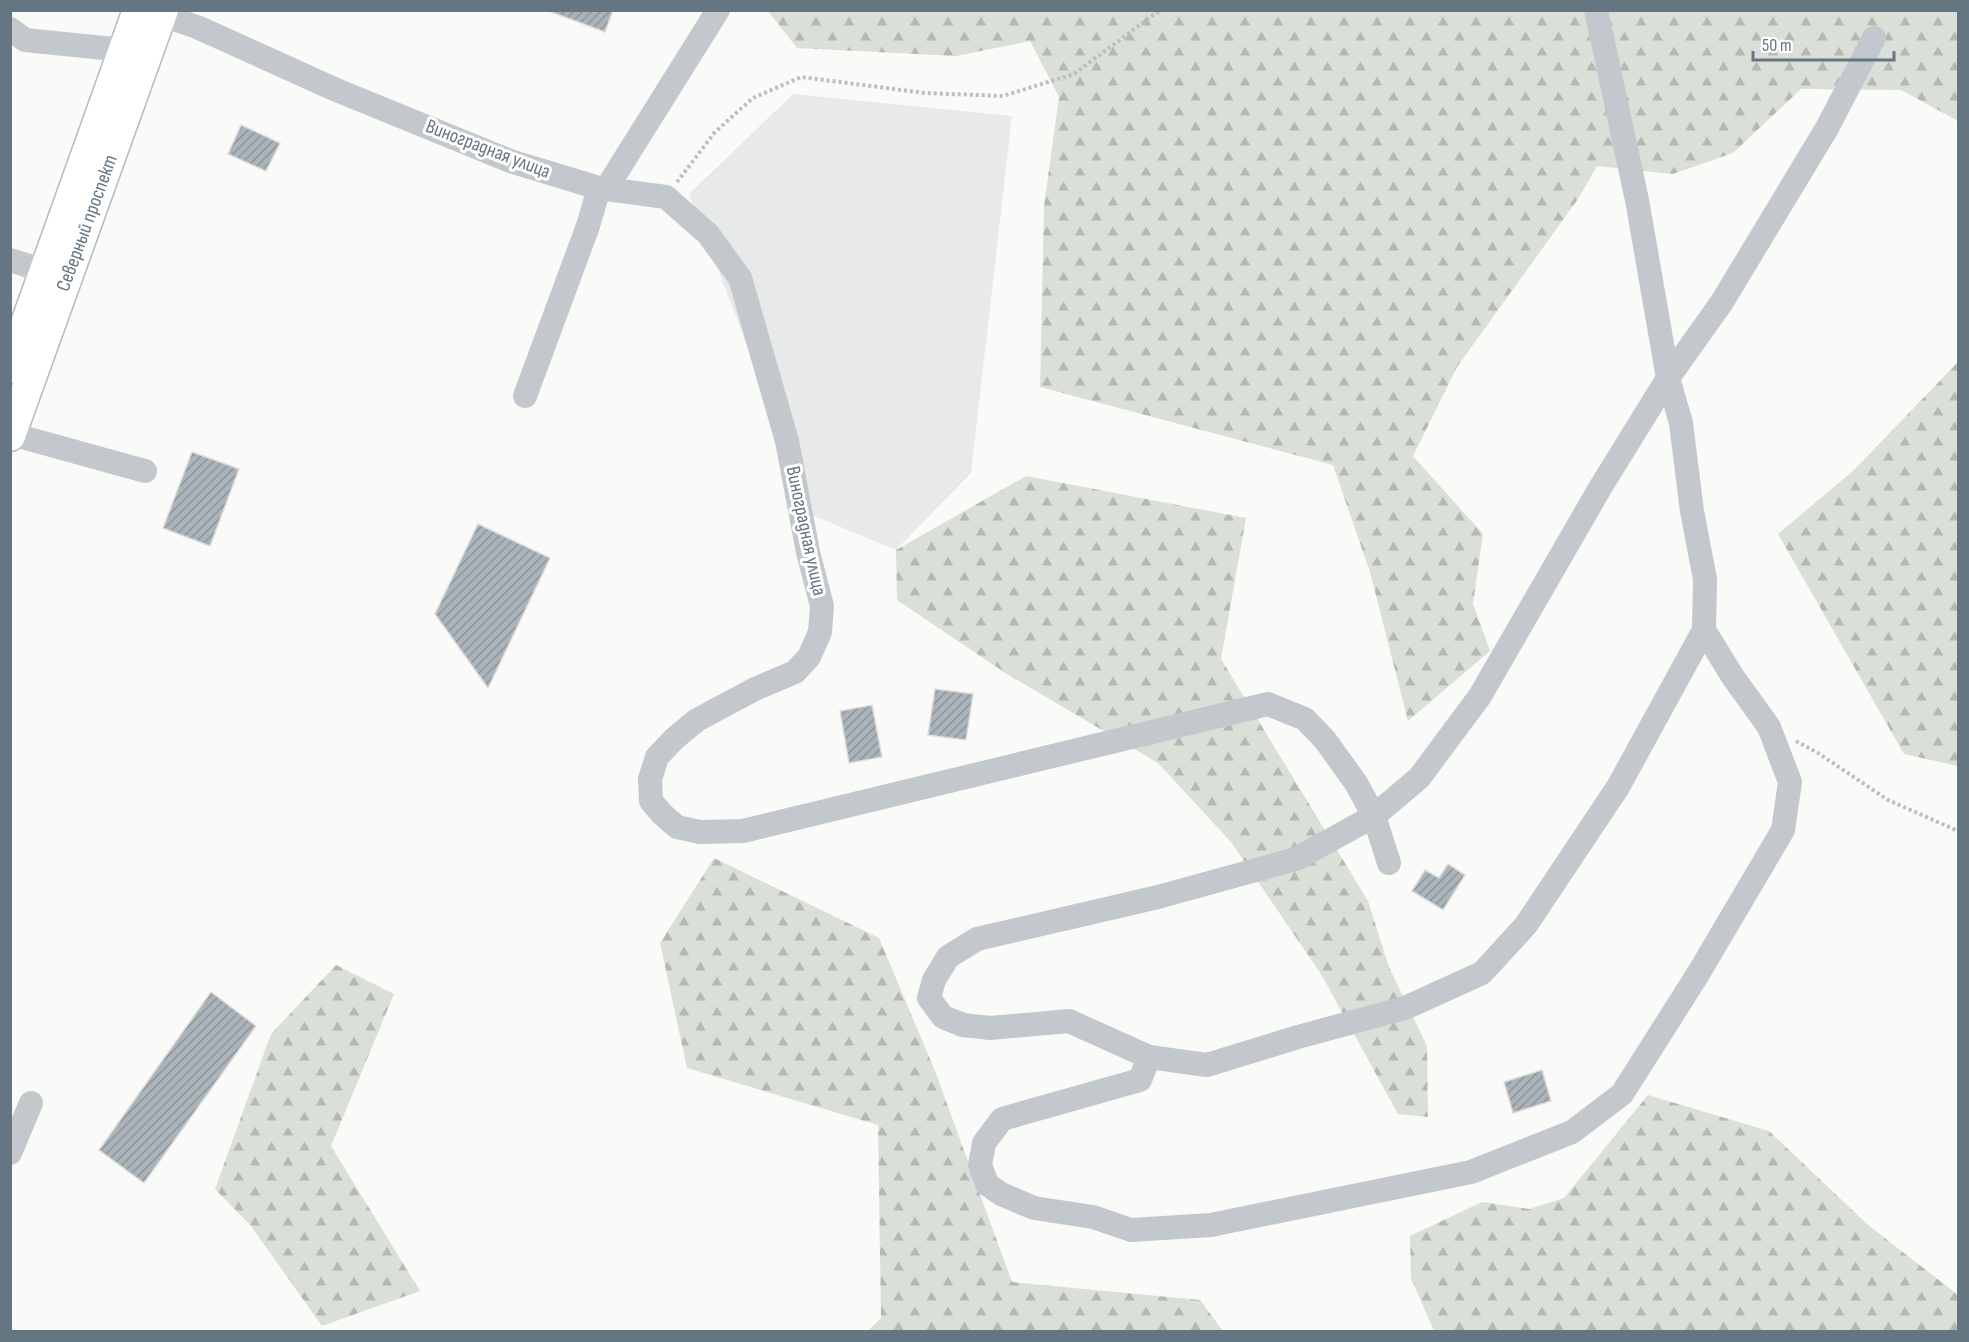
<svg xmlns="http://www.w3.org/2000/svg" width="1969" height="1342" viewBox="0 0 1969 1342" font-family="'Sofia Sans Condensed',sans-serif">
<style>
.built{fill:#e8e9e9}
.forest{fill:url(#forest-firs)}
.building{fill:url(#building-hatch);stroke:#dcdcda;stroke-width:1.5}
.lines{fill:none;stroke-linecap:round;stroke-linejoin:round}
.major-casing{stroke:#b5babe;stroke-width:33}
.path{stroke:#bbbfc2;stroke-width:4;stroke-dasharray:3 3;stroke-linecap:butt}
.minor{stroke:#c3c8cc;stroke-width:24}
.major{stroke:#fff;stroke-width:30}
.labels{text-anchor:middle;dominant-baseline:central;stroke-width:6;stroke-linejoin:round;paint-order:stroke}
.street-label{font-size:20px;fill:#657683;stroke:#fff}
</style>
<defs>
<pattern id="forest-firs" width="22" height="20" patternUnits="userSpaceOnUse" patternTransform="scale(1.5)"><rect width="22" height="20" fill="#dadfd7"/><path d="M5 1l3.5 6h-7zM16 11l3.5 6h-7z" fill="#b4b9b4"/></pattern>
<pattern id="building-hatch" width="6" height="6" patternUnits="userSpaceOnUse" patternTransform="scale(1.5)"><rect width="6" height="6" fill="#aab3b9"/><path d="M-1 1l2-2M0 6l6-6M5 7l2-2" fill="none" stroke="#8e969c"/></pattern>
</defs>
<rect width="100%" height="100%" fill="#fafaf8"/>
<path class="built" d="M 793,94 L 1012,116 L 971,473 L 896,550 L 812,515 L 689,194 Z"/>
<g class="forest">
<path d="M 768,11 L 1958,11 L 1958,121 L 1901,90 L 1801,89 L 1733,153 L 1673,174 L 1597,166 L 1578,199 L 1457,367 L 1413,456 L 1483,534 L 1473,604 L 1490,651 L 1408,721 L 1370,572 L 1333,465 L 1040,387 L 1044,206 L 1059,97 L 1030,41 L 956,56 L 797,48 Z"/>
<path d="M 1958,362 L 1958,766 L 1904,754 L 1778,534 L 1854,470 Z"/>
<path d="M 1026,476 L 1246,518 L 1221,659 L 1368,901 L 1389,967 L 1427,1046 L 1428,1117 L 1398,1114 L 1321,974 L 1231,842 L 1158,763 L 1007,674 L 897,600 L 896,550 Z"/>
<path d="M 714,858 L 879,938 L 935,1071 L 1012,1282 L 1200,1300 L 1223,1331 L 868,1331 L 881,1318 L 878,1125 L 687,1068 L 660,943 Z"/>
<path d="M 336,965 L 394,994 L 331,1146 L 420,1291 L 322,1326 L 251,1226 L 215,1189 L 271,1034 Z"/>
<path d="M 1648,1095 L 1769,1131 L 1868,1225 L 1958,1295 L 1958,1331 L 1434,1331 L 1411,1278 L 1410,1236 L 1482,1202 L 1529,1209 L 1564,1198 Z"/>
</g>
<g class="building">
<path d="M 546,10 L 613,10 L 605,32 Z"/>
<path d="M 241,125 L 280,143 L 266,171 L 228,154 Z"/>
<path d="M 192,452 L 239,469 L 210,546 L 163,528 Z"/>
<path d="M 478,524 L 550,558 L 488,688 L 435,614 Z"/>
<path d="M 935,689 L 973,694 L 966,740 L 928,735 Z"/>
<path d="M 872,705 L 882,757 L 849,763 L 840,711 Z"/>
<path d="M 1448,864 L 1465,875 L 1443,910 L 1412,891 L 1425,870 L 1439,878 Z"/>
<path d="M 211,992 L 256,1026 L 144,1183 L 99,1150 Z"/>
<path d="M 1542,1070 L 1551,1101 L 1513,1113 L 1504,1082 Z"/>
</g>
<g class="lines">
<g class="major-casing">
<g id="major">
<path d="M 10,368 L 138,10"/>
<path d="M 10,436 L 163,10"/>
</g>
</g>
<g class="path">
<path d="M 677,182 L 715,132 L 753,98 L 801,77 L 925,93 L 1003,96 L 1074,74 L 1160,10"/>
<path d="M 1796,741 L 1818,753 L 1888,800 L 1958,831"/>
</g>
<g class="minor">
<path d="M 162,15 L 197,27 L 334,89 L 510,161 L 599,188 L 666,197 L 708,234 L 740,278 L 787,441 L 808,552 L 822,606 L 820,632 L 809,657 L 795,672 L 755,689 L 697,720 L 674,739 L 657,757 L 650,779 L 651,801 L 662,814 L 677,827 L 700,832 L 743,831 L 1268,704 L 1305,719 L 1325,740 L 1356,783 L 1374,816 L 1419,778 L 1480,696 L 1600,488 L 1668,378 L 1722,302 L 1827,128 L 1874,38"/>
<path d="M 10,29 L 25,40 L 124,50"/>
<path d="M 606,189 L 718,10"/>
<path d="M 10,260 L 45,271"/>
<path d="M 525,396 L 588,226 L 599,188"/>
<path d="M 11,434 L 145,471"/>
<path d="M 1389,863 L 1374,816 L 1296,859 L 1158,897 L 977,939 L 948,957 L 934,980 L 929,998 L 943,1017 L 963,1025 L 990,1028 L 1069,1021 L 1149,1057 L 1207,1065 L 1298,1037 L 1405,1008 L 1482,973 L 1526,925 L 1618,787 L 1704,630 L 1705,579 L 1692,511 L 1681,423 L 1668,378 L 1637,200 L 1596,10"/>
<path d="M 1149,1057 L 1140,1080 L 1002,1119 L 984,1143 L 980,1165 L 987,1184 L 1001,1194 L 1034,1208 L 1093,1217 L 1131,1230 L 1211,1225 L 1471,1172 L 1572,1132 L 1622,1094 L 1698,974 L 1783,830 L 1790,782 L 1769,727 L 1733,677 L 1704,630"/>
<path d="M 10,1153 L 31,1103"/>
</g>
<use href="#major" class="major"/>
</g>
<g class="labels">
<g class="street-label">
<text transform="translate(488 149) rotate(21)">Виноградная улица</text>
<text transform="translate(87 223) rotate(-70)">Северный проспект</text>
<text transform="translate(806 531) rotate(78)">Виноградная улица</text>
</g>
</g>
<rect width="1969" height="1342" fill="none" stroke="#657683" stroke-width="24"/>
<path d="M1753 51v9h141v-9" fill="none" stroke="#657683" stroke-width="3"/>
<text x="1762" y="51" font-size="18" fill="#657683" stroke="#ffffff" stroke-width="4.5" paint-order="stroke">50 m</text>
</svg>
